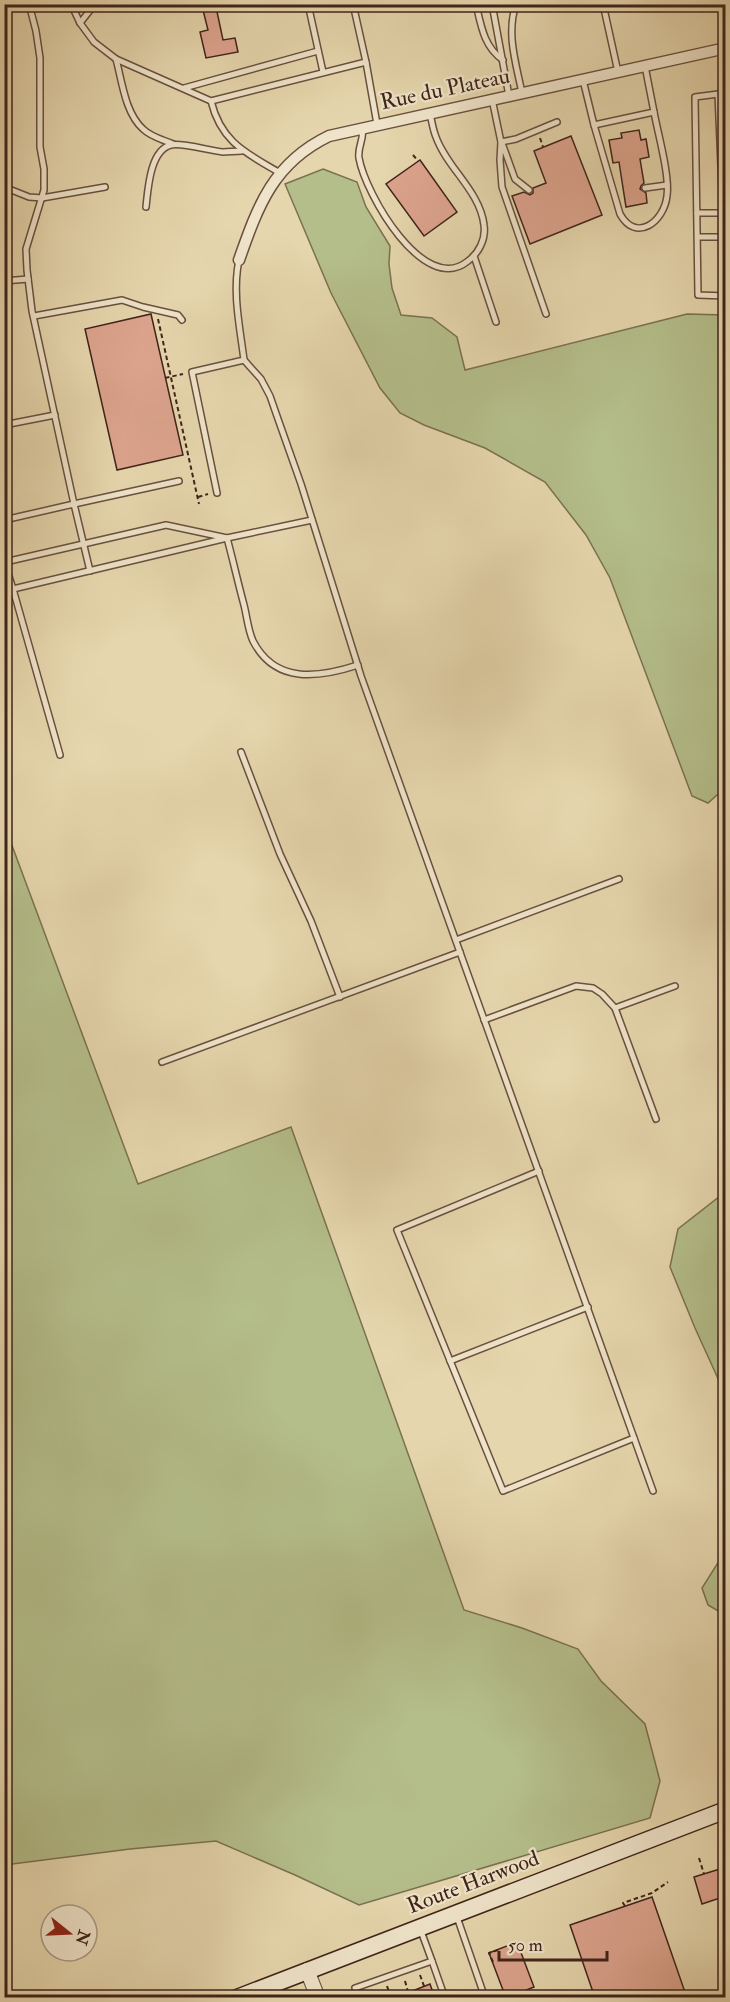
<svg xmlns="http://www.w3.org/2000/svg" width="730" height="2002" viewBox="0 0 730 2002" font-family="'IM FELL Double Pica',serif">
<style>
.green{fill:#b4be8a;stroke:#7a7152;stroke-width:1.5}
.building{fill:#dda48e;stroke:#40241a;stroke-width:1.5}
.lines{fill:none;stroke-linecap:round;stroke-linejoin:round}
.service-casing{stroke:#6a503f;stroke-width:8}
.minor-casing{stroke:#6a503f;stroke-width:13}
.tertiary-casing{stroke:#6a503f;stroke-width:16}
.secondary-casing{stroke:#40241a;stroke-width:19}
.path{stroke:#40241a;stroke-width:2;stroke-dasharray:4.5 3;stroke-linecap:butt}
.service{stroke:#efe4ca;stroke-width:5}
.minor{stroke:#efe4ca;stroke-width:10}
.tertiary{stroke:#efe4ca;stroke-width:14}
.secondary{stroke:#efe4ca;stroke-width:16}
.labels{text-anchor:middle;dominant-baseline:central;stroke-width:4.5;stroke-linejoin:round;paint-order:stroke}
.street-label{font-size:22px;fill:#40241a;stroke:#efe4ca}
</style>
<rect width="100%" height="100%" fill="#e6d6ad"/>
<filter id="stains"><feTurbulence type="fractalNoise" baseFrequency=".00333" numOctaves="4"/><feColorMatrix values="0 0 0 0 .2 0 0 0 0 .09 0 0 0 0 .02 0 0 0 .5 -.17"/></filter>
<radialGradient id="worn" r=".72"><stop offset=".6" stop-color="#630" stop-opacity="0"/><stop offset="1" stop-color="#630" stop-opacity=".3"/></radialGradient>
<g class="green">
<path d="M 323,169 L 357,182 L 366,207 L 390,246 L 389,264 L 392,288 L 401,315 L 432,318 L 457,337 L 465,370 L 687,314 L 725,315 L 726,787 L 708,803 L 692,796 L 610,578 L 586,535 L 545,482 L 485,448 L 424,425 L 400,413 L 380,388 L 331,293 L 285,184 Z"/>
<path d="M 4,824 L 138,1184 L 291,1127 L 464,1610 L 522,1628 L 578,1649 L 601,1681 L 645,1724 L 660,1781 L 650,1818 L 359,1905 L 295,1875 L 216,1841 L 130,1849 L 5,1865 Z"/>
<path d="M 725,1187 L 725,1394 L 695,1328 L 670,1267 L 678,1229 L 720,1196 Z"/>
<path d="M 725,1558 L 725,1615 L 708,1605 L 702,1588 L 719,1561 Z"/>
</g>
<g class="building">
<path d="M 216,7 L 223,40 L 235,38 L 238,52 L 206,58 L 200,32 L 208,30 L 203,10 Z"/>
<path d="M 639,130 L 641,140 L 646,139 L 649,157 L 640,159 L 644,183 L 641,186 L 640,189 L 646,193 L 647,203 L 626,207 L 619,162 L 613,163 L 609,140 L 622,138 L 621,133 Z"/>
<path d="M 571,136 L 602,215 L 530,244 L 512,196 L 524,192 L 530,195 L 533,193 L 533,188 L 546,183 L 534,151 Z"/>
<path d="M 420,160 L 457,212 L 424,236 L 386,184 Z"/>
<path d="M 151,314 L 183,455 L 117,470 L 85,329 Z"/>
<path d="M 720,1869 L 726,1887 L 726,1896 L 702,1904 L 694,1877 Z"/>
<path d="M 652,1897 L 687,1998 L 595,1998 L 570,1925 Z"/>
<path d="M 517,1942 L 534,1987 L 506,1998 L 489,1953 Z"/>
<path d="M 430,1984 L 435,1998 L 397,1998 L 397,1997 Z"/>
</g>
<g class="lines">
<g class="service-casing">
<g id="service">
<path d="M 29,4 L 36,31 L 40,58 L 40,147 L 44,169 L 44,190 L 26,249 L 27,270 L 32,311 L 74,504 L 179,481"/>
<path d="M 71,4 L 80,23 L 94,42 L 116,59 L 211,101 L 366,62"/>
<path d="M 308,4 L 323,72"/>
<path d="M 353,4 L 366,62 L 377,124"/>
<path d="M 476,4 C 481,26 484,47 503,60"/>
<path d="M 492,4 L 509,96"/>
<path d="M 516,4 C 506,34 516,63 522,93"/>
<path d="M 603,4 L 618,72"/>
<path d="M 80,23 L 95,4"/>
<path d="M 116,59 C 122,81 125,113 143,129 C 151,137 164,140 173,144"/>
<path d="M 583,80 L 594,125 L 654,112 L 645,66"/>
<path d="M 184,88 L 318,51"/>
<path d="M 726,93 L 695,97 L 698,295 L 726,296"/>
<path d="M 718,94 L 723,213"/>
<path d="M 492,99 L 501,142 L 516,139 L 557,122"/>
<path d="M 211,101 C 221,142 246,153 280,173"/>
<path d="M 594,125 L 620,214 C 636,243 664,222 667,196 C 670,176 658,134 654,112"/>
<path d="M 362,127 C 365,139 357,147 359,158 C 365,193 424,297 468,261 C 479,253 486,239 484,225 C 480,191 447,168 436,137 C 433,130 432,122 430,114"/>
<path d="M 501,142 L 500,160 L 502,187 L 546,314"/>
<path d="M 502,143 L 515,179 L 529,190"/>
<path d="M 4,187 L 29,197 L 42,198 L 105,187"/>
<path d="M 645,188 L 667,185"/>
<path d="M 146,207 C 148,189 150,150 171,145 C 181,142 210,151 223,152 C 229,152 235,151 242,151"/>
<path d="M 697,213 L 724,213"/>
<path d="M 698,237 L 726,237"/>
<path d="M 724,237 L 724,263 L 726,263"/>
<path d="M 474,256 L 496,322"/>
<path d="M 4,281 L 28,279"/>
<path d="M 34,316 L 122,300 L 143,307 L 178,315 L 182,320"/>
<path d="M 244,360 L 261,379 L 270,396 L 278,419 L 301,484 L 361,676 L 653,1491"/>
<path d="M 4,425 L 55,415"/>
<path d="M 217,493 L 192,372 L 244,360 C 240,328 232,292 239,260"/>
<path d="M 4,520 L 74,504 L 90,571"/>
<path d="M 4,561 L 13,589"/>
<path d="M 5,562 L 166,525 L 227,538 C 233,560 238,583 244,605 C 247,617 248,630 253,641 C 275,684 318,678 358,665"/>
<path d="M 241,752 L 280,854 L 311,921 L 340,997"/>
<path d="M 60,755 L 13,589 L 227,538 L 312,520"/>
<path d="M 456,940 L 619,879"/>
<path d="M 615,1008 L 656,1119"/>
<path d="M 484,1020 L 576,986 L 593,988 L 602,994 L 615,1008 L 675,986"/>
<path d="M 162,1062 L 460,952"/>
<path d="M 539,1171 L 397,1230 L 503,1491 L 634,1438"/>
<path d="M 450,1361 L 588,1307"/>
<path d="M 457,1917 L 485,1998"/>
<path d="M 432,1961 L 445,1998"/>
<path d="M 355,1988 L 432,1961 L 421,1931"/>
</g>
</g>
<g class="minor-casing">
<path id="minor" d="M 239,260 C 258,206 273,163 329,136 L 726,48"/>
</g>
<g class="tertiary-casing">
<path id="tertiary" d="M 307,1970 L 318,1998"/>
</g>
<g class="secondary-casing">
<path id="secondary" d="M 237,1998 L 726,1810"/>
</g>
<g class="path">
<path d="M 540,138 L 543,147"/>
<path d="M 413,155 L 418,161"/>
<path d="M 158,319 L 199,504"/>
<path d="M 165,378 L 183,374"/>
<path d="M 198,497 L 208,494"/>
<path d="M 699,1858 L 704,1874"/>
<path d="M 625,1906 L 623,1903 L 652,1893 L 668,1882"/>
<path d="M 493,1962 L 489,1953 L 498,1950"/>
<path d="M 420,1975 L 424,1986"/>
<path d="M 405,1981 L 408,1992"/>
<path d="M 387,1986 L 391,1998"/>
</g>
<use href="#service" class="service"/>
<use href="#minor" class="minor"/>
<use href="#tertiary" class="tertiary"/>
<use href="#secondary" class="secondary"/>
</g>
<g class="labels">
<g class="street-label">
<text transform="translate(445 89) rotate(-12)">Rue du Plateau</text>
<text transform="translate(473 1882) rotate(-21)">Route Harwood</text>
</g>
</g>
<rect width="730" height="2002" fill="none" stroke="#e6d6ad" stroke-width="24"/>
<rect x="6" y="6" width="718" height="1990" fill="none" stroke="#40241a" stroke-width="3"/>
<rect x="12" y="12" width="706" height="1978" fill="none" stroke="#40241a" stroke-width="1.5"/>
<g transform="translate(69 1933) rotate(108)"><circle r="28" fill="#efe4ca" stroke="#a99784" stroke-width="1.5"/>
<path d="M0-4.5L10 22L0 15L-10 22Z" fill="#8f2418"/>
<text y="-9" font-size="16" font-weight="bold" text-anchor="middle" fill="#40241a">N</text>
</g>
<path d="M499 1951v9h108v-9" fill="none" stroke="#40241a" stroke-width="3"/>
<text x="508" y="1951" font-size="18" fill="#40241a" stroke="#efe4ca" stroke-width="4.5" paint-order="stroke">50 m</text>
<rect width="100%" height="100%" filter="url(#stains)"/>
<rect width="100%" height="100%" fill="url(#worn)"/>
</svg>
